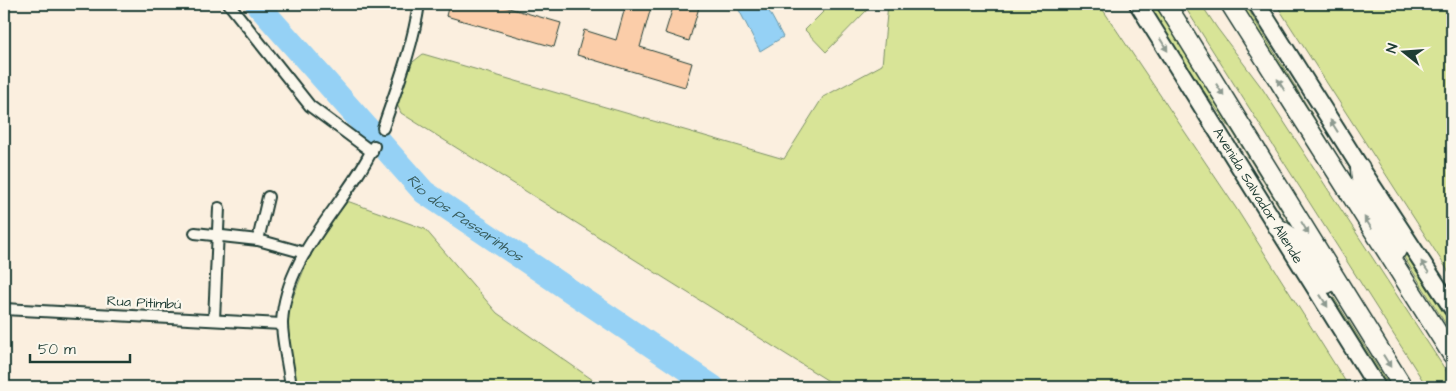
<svg xmlns="http://www.w3.org/2000/svg" width="1456" height="391" viewBox="0 0 1456 391" font-family="'Architects Daughter',sans-serif">
<style>
.green{fill:#d8e497;stroke:#7c9066}
.water{fill:#95d1f5;stroke:#6696a8}
.lines{fill:none;stroke-linecap:round;stroke-linejoin:round}
.river{stroke:#95d1f5;stroke-width:24}
.building{fill:#fbcda9;stroke:#1f3d34}
.minor-casing{stroke:#1f3d34;stroke-width:14}
.primary-casing{stroke:#1f3d34;stroke-width:20}
.trunk-casing{stroke:#1f3d34;stroke-width:21}
.minor{stroke:#fbf7ec;stroke-width:10}
.primary{stroke:#fbf7ec;stroke-width:16}
.trunk{stroke:#fbf7ec;stroke-width:18}
.oneway{fill:#8d9a90}
.labels{text-anchor:middle;dominant-baseline:central;stroke-width:4.5;stroke-linejoin:round;paint-order:stroke}
.street-label{font-size:14px;fill:#1f3d34;stroke:#fbf7ec}
.water-label{font-size:15px;font-style:italic;fill:#375b5b;stroke:#fbf7ec}
</style>
<rect width="100%" height="100%" fill="#fbefdf"/>
<filter id="ink" filterUnits="userSpaceOnUse"><feTurbulence type="fractalNoise" baseFrequency=".02" numOctaves="2"/><feDisplacementMap in="SourceGraphic" scale="10" xChannelSelector="R" yChannelSelector="G"/><feConvolveMatrix kernelMatrix="1 2 1 2 8 2 1 2 1" color-interpolation-filters="sRGB"/></filter>
<g filter="url(#ink)">
<g class="green">
<path d="M 831,4 L 861,4 L 867,10 L 826,52 L 805,30 Z"/>
<path d="M 888,4 L 1099,4 L 1236,208 L 1349,387 L 838,387 L 401,113 L 396,102 L 409,65 L 423,54 L 784,159 L 823,97 L 882,65 Z"/>
<path d="M 1146,4 L 1156,4 L 1318,259 L 1306,250 L 1232,131 L 1182,60 Z"/>
<path d="M 1183,4 L 1201,4 L 1217,28 L 1262,88 L 1452,380 L 1452,387 L 1427,387 Z"/>
<path d="M 1239,4 L 1245,4 L 1379,224 Z"/>
<path d="M 1276,4 L 1452,4 L 1452,277 Z"/>
<path d="M 347,201 L 425,229 L 497,313 L 603,387 L 293,387 L 282,325 L 309,257 Z"/>
<path d="M 1403,249 L 1452,326 L 1452,334 L 1400,251 Z"/>
<path d="M 1334,298 L 1390,387 L 1385,387 L 1330,299 Z"/>
</g>
<path class="water" d="M 745,4 L 765,4 L 783,37 L 760,51 L 738,8 Z"/>
<g class="lines">
<path class="river" id="s1" d="M 257,4 L 424,192 L 713,387"/>
</g>
<g class="building">
<path d="M 449,4 L 495,4 L 561,23 L 554,47 L 446,16 Z"/>
<path d="M 626,4 L 652,4 L 640,47 L 692,63 L 685,87 L 577,55 L 584,30 L 616,40 Z"/>
<path d="M 674,4 L 700,4 L 689,41 L 665,33 Z"/>
</g>
<g class="lines">
<g class="minor-casing">
<g id="minor">
<path d="M 229,4 L 310,106 L 372,152"/>
<path d="M 383,128 C 397,87 413,46 419,4"/>
<path d="M 195,233 L 258,240 L 268,197"/>
<path d="M 258,240 L 305,253"/>
<path d="M 4,309 L 282,324"/>
<path d="M 214,320 L 219,208"/>
<path d="M 291,387 C 289,369 282,340 282,323 C 285,254 346,205 374,146"/>
</g>
</g>
<g class="primary-casing">
<g id="primary">
<path id="s2" d="M 1138,4 L 1377,387"/>
<path d="M 1257,4 L 1360,167 L 1452,308"/>
</g>
</g>
<g class="trunk-casing">
<g id="trunk">
<path d="M 1166,4 L 1403,387"/>
<path d="M 1230,4 L 1452,355"/>
<path d="M 1360,167 C 1360,192 1372,201 1383,221 C 1388,231 1392,241 1397,250"/>
<path d="M 1278,228 C 1300,239 1312,265 1327,284"/>
</g>
</g>
<use href="#minor" class="minor"/>
<use href="#primary" class="primary"/>
<use href="#trunk" class="trunk"/>
</g>
<defs><path id="oneway-solid" d="M-6-.8H1V-3.2L6.5 0L1 3.2V.8H-6Z" transform="scale(1.25)"/></defs>
<g class="oneway">
<use href="#oneway-solid" transform="translate(1164 45) rotate(58)"/>
<use href="#oneway-solid" transform="translate(1281 85) rotate(-122)"/>
<use href="#oneway-solid" transform="translate(1220 90) rotate(58)"/>
<use href="#oneway-solid" transform="translate(1334 126) rotate(-122)"/>
<use href="#oneway-solid" transform="translate(1368 223) rotate(-122)"/>
<use href="#oneway-solid" transform="translate(1305 228) rotate(59)"/>
<use href="#oneway-solid" transform="translate(1425 267) rotate(-123)"/>
<use href="#oneway-solid" transform="translate(1324 301) rotate(58)"/>
<use href="#oneway-solid" transform="translate(1387 361) rotate(58)"/>
</g>
</g>
<g class="labels">
<g class="street-label">
<text stroke="none"><textPath href="#s2" startOffset="226">Avenida Salvador Allende</textPath></text>
<text transform="translate(144 303) rotate(3)">Rua Pitimbú</text>
</g>
<g class="water-label">
<text stroke="none"><textPath href="#s1" startOffset="300">Rio dos Passarinhos</textPath></text>
</g>
</g>
<rect width="1456" height="391" fill="none" stroke="#fbf7ec" stroke-width="20"/>
<rect x="10" y="10" width="1436" height="371" fill="none" stroke="#1f3d34" stroke-width="2" filter="url(#ink)"/>
<g transform="translate(1404 52) rotate(287)" stroke="#fbf7ec" stroke-width="4" paint-order="stroke">
<path d="M0-4L9 19L0 12L-9 19Z" fill="#1f3d34"/>
<text y="-8" font-size="14" font-weight="bold" text-anchor="middle" fill="#1f3d34">N</text>
</g>
<path d="M30 354v8h100v-8" fill="none" stroke="#1f3d34" stroke-width="2.5"/>
<text x="38" y="354" font-size="15" fill="#1f3d34" stroke="#fbf7ec" stroke-width="4" paint-order="stroke">50 m</text>
</svg>
